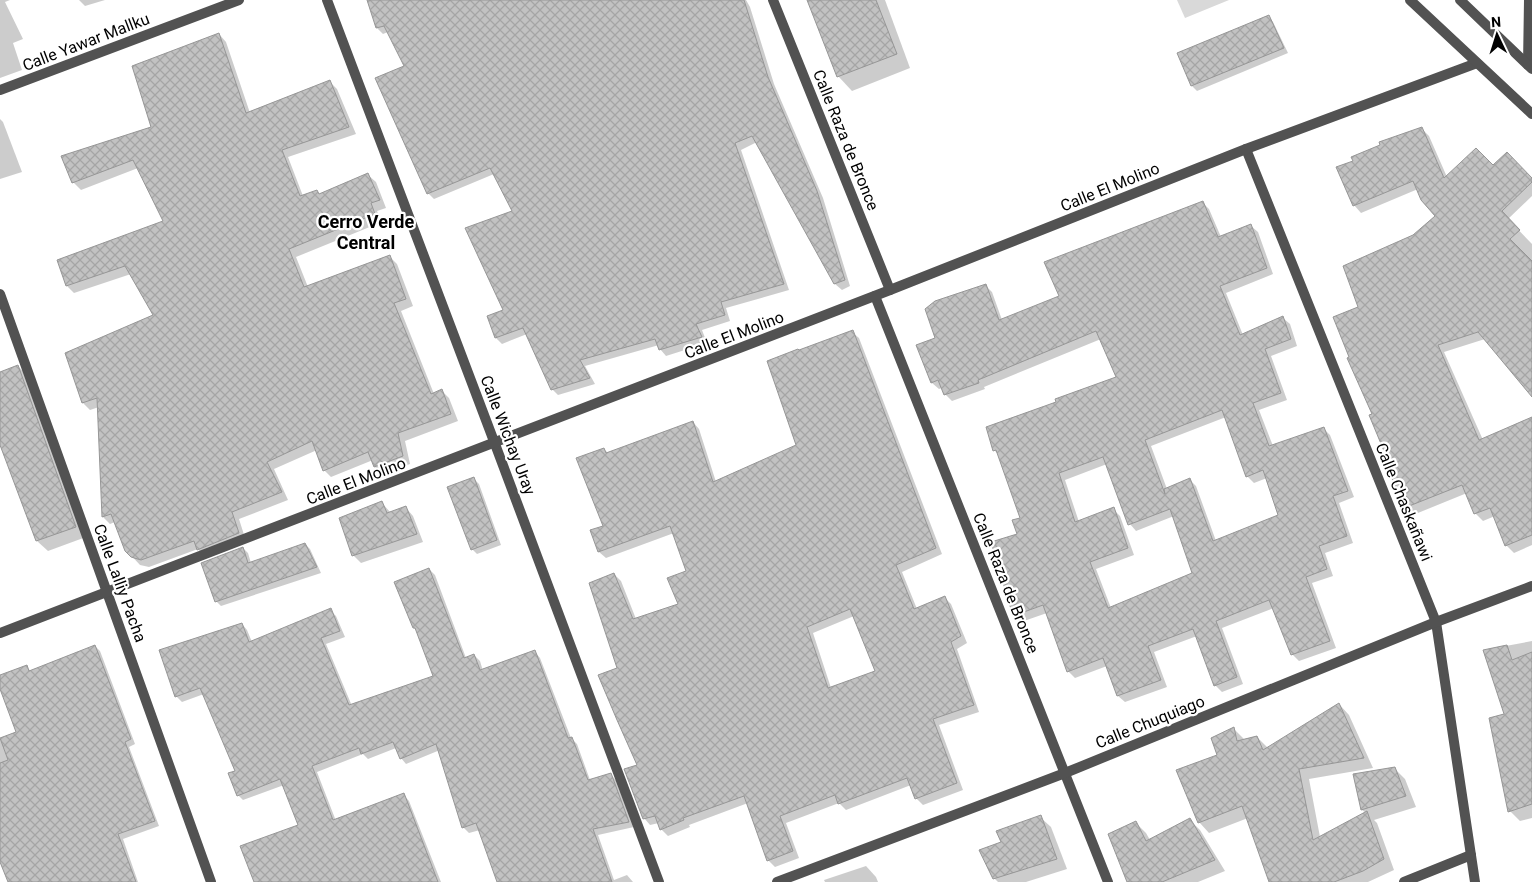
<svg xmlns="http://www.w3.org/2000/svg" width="1532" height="882" viewBox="0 0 1532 882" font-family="Roboto,sans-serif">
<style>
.pitch{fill:#d9d9d9}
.shadow{fill:#0003;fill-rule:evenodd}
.building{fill:url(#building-cross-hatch);stroke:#969696;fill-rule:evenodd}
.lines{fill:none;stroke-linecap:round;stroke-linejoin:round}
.minor{stroke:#525252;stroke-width:10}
.tertiary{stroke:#525252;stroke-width:10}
.labels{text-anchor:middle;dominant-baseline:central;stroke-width:4.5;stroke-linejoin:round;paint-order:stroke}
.street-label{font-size:16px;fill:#000;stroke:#fff}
.neighbourhood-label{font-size:18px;font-weight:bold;fill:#000;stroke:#fff}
</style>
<defs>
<pattern id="building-cross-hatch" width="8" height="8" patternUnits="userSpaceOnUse" patternTransform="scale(1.25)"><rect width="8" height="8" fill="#c2c2c2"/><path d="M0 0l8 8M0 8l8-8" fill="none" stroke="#a5a5a5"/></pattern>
</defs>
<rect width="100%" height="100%" fill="#fff"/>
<path class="pitch" d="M 1177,0 L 1229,0 L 1185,18 Z"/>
<g class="shadow">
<path d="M 0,0 L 10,0 L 5,2 L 23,39 L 13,43 L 22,70 L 0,78 Z"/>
<path d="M 79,0 L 105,0 L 85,6 Z"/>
<path d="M 368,0 L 746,0 L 750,7 L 774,84 L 823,198 L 850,286 L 842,290 L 835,284 L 757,142 L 741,150 L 789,290 L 726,308 L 730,321 L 702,330 L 707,343 L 666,356 L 660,349 L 659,345 L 585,366 L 595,384 L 558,395 L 552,389 L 527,334 L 502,344 L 496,338 L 505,310 L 514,211 L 494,174 L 434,199 L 428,193 L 406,67 L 388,32 L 383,34 L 377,28 Z"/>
<path d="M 808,0 L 885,0 L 910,68 L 852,91 L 838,76 Z"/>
<path d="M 1268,16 L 1273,22 L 1288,53 L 1197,91 L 1192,86 L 1179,54 Z"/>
<path d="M 219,34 L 226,42 L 250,113 L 330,82 L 337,89 L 356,134 L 288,157 L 303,196 L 317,191 L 320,195 L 368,175 L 376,182 L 386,208 L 377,211 L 382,222 L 296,257 L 308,287 L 390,257 L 397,264 L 413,306 L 401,311 L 434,394 L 442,391 L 449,398 L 458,421 L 405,441 L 410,464 L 382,474 L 375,467 L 373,460 L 331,477 L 324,470 L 317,450 L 274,469 L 288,500 L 239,519 L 246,541 L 205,557 L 198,549 L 149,567 L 140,565 L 126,550 L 115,522 L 110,524 L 103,517 L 99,407 L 90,410 L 83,403 L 66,354 L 155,315 L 131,274 L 74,293 L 67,286 L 165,221 L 138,168 L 81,190 L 73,182 L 153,127 Z"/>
<path d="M 0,119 L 3,122 L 22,172 L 0,179 Z"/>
<path d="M 1421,128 L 1429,136 L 1447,177 L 1493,167 L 1532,179 L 1532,196 L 1508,219 L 1532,244 L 1532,395 L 1485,339 L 1444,352 L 1483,440 L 1532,418 L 1532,545 L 1514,553 L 1506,545 L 1495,516 L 1483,521 L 1475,513 L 1467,493 L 1413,515 L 1405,508 L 1393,477 L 1396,476 L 1351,357 L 1359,308 L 1414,236 L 1436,216 L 1418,189 L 1361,213 L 1354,205 L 1354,161 Z"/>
<path d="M 1202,202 L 1209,209 L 1221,237 L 1251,226 L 1258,232 L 1273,274 L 1226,293 L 1243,335 L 1283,318 L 1290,324 L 1297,346 L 1271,356 L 1287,400 L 1259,410 L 1273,446 L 1324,429 L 1330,435 L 1354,497 L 1339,503 L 1353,543 L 1325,553 L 1333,576 L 1312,583 L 1336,648 L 1299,661 L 1293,655 L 1274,608 L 1222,628 L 1243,684 L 1222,692 L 1215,685 L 1197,636 L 1154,652 L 1167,687 L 1125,702 L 1118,696 L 1107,666 L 1075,678 L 1068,671 L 1047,613 L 1021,622 L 1014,616 L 993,543 L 1019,535 L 1022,518 L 999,455 L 994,450 L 1058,403 L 1117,378 L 1101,339 L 984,387 L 985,389 L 952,401 L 945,394 L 942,388 L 939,389 L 932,383 L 918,346 L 937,339 L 985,285 L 992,292 L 1002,320 L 1061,297 ZM 1226,417 L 1247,476 L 1254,483 L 1267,478 L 1279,515 L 1216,541 L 1196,486 L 1189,479 L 1167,489 L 1151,446 ZM 1107,464 L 1130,524 L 1136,531 L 1174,516 L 1194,574 L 1111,608 L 1096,569 L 1134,555 L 1120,516 L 1113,509 L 1079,522 L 1065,480 Z"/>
<path d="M 852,332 L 859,338 L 942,554 L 902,572 L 917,609 L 945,598 L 951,604 L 967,643 L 957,649 L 979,712 L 939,725 L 963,790 L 923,805 L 916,798 L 911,785 L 846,810 L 839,803 L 786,823 L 799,858 L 775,867 L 768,860 L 748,803 L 689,825 L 690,827 L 668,836 L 661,829 L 659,823 L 650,825 L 644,818 L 639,766 L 619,669 L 614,574 L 621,581 L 636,619 L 679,605 L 688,572 L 674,533 L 606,558 L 599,552 L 604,527 L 604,449 L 608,453 L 693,422 L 699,429 L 716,482 L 798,446 L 799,351 ZM 854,616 L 877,672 L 831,688 L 813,633 Z"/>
<path d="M 18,366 L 28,377 L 86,537 L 48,551 L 37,541 L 0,441 L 0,373 Z"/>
<path d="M 474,479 L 479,484 L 501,545 L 477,554 L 472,549 Z"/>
<path d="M 381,502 L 391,513 L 406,508 L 413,516 L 423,542 L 361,563 L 353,555 Z"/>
<path d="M 305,544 L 310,549 L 321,573 L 221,606 L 216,601 L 243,548 L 248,553 L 251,563 Z"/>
<path d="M 429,569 L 435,575 L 466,658 L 474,655 L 480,661 L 483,671 L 535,652 L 540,658 L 571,738 L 577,744 L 590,780 L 610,774 L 616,780 L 634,827 L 598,835 L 614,880 L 627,875 L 633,882 L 499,882 L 480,830 L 469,833 L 464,828 L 440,750 L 406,764 L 401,758 L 396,748 L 368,759 L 363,754 L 317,772 L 336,821 L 404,795 L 409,801 L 441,882 L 255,882 L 299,825 L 284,785 L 243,800 L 238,795 L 237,771 L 204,694 L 182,702 L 176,696 L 242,624 L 247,630 L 252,642 L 330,610 L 336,616 L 345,637 L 326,644 L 352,706 L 434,677 L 417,631 L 414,628 Z"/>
<path d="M 1532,641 L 1532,818 L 1520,821 L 1510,811 L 1505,715 L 1484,650 Z"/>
<path d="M 95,646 L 100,651 L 135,744 L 129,747 L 159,826 L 123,839 L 138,882 L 9,882 L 0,861 L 0,739 L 17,732 L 0,686 L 0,676 L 26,667 L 31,671 Z"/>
<path d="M 1339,704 L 1349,715 L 1373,768 L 1309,779 L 1320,837 L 1366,813 L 1362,810 L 1354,775 L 1395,769 L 1405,779 L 1416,807 L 1374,820 L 1377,823 L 1394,870 L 1368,882 L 1271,882 L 1248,818 L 1209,833 L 1199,822 L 1218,755 L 1234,729 L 1244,739 L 1257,737 L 1268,748 Z"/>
<path d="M 1040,817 L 1051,827 L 1067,869 L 1026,882 L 998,882 L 994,878 L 1003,843 Z"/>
<path d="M 1190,820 L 1200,830 L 1225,871 L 1198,882 L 1128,882 L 1136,823 L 1146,833 L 1150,840 Z"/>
<path d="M 866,866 L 876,877 L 878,882 L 825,882 L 824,880 Z"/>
</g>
<g class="building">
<path d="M 367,0 L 744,0 L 768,77 L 817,191 L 845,280 L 834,284 L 752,136 L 735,143 L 784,284 L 721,302 L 725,315 L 696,324 L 702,337 L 659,350 L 655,339 L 580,360 L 590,378 L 551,390 L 523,328 L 495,338 L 487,316 L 503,310 L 465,228 L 512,211 L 490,168 L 427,194 L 375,78 L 404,66 L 384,26 L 376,28 Z"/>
<path d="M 807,0 L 876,0 L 897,54 L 837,77 Z"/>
<path d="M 1269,15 L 1284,48 L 1191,86 L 1177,53 Z"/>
<path d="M 219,33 L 246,113 L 330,80 L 349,127 L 282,150 L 300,196 L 317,190 L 319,194 L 368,173 L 380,200 L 371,203 L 375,214 L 289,249 L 304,287 L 390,255 L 406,299 L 394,303 L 431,394 L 442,389 L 451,414 L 398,433 L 403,456 L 374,467 L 368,452 L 323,471 L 312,441 L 267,462 L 282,492 L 232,512 L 239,533 L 197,550 L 194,541 L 141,560 L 131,557 L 125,551 L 111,514 L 102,517 L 97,398 L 82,403 L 65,353 L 153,315 L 125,266 L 66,286 L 57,260 L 163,221 L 133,160 L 72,183 L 61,156 L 151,127 L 132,66 Z"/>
<path d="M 1422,127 L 1444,178 L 1476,148 L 1493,165 L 1507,152 L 1532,178 L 1532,182 L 1502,211 L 1520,230 L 1510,239 L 1532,261 L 1532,397 L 1478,332 L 1438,345 L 1479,440 L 1532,417 L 1532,535 L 1505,546 L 1490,508 L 1474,514 L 1462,485 L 1404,508 L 1391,476 L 1394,475 L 1369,415 L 1372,414 L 1347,358 L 1349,357 L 1333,317 L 1358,307 L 1343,266 L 1413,235 L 1435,216 L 1421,200 L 1413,181 L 1353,206 L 1336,167 L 1353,161 L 1351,157 L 1380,145 L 1379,142 Z"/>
<path d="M 1203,201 L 1218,237 L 1251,224 L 1267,268 L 1220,286 L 1240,335 L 1283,316 L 1291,339 L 1265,349 L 1281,393 L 1253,403 L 1269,446 L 1324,427 L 1348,491 L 1333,496 L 1347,536 L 1319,546 L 1327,569 L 1306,577 L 1330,641 L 1291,655 L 1269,600 L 1216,621 L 1237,677 L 1214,686 L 1193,629 L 1148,646 L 1161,680 L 1117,696 L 1103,658 L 1067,672 L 1043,605 L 1013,616 L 991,542 L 1017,534 L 1012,520 L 1020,518 L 996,450 L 993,451 L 986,427 L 1056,402 L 1055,399 L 1116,377 L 1096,331 L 978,380 L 979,383 L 944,395 L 938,380 L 931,383 L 916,345 L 935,338 L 925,309 L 935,301 L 986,284 L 999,320 L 1059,296 L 1044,262 ZM 1222,410 L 1246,477 L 1263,470 L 1278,515 L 1213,541 L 1190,478 L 1164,489 L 1165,494 L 1145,440 ZM 1103,457 L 1128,525 L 1170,509 L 1192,573 L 1108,608 L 1090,562 L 1128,548 L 1114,507 L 1075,522 L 1059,473 Z"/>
<path d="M 853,330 L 936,548 L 896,565 L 914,609 L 945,596 L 961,636 L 951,642 L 974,705 L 933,719 L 957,783 L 915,799 L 907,778 L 838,804 L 835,795 L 780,816 L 793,851 L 767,861 L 744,796 L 683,818 L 684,820 L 660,830 L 655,816 L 643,819 L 624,769 L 637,765 L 617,720 L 598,675 L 617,668 L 589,583 L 614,573 L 633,619 L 678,604 L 667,578 L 686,571 L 670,526 L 598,552 L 590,530 L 603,526 L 576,458 L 604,448 L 606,453 L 693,421 L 713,482 L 796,445 L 767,361 L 798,349 L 799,350 ZM 850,609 L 875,671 L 828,688 L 807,627 Z"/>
<path d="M 18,365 L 76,527 L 36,541 L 0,445 L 0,372 Z"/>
<path d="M 474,477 L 497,540 L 471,550 L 447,487 Z"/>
<path d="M 382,501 L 387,513 L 406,506 L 417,534 L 352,556 L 339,518 Z"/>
<path d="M 305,543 L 317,567 L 215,602 L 201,563 L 243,547 L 248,563 Z"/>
<path d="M 429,568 L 464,658 L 474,654 L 480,670 L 535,650 L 568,738 L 572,737 L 588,780 L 611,773 L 629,822 L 593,829 L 612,882 L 497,882 L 476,823 L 462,828 L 436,744 L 400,759 L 393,742 L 361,754 L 359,748 L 312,766 L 333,820 L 404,793 L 438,882 L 254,882 L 240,846 L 298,825 L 280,779 L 237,796 L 228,773 L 235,771 L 200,688 L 175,697 L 159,650 L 242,623 L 249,642 L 331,608 L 340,631 L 321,638 L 349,705 L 433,676 L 415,628 L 413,628 L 394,582 Z"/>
<path d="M 95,645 L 131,739 L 125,742 L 155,821 L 118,834 L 136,882 L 8,882 L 0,862 L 0,763 L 8,760 L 0,738 L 16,732 L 0,689 L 0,675 L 27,665 L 29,671 Z"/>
<path d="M 1507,645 L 1512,660 L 1532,652 L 1532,804 L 1508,812 L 1489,718 L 1504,714 L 1483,650 Z"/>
<path d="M 1339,703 L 1364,758 L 1299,769 L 1313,840 L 1367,811 L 1384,859 L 1363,871 L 1334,882 L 1269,882 L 1242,806 L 1198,823 L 1176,770 L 1217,755 L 1211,738 L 1234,727 L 1237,741 L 1257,736 L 1263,750 Z"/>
<path d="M 1395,767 L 1406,796 L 1361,810 L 1353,774 Z"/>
<path d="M 1041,815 L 1057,859 L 993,879 L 979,850 L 1001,842 L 996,831 Z"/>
<path d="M 1190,818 L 1215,860 L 1162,882 L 1127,882 L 1108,834 L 1136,821 L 1146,841 Z"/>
</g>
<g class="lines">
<g class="minor">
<path d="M 327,0 L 495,444 L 659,882"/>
<path d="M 773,0 L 890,290"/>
<path d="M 1528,65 L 1529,0"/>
<path d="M 0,90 L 239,0"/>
<path d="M 1246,149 L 1436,622 L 1475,882"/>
<path d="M 0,294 L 211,882"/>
<path d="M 875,296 L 1108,882"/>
<path d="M 0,633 L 890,290 L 1246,149 L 1477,63"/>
<path d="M 777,882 L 1065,773 L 1436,622 L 1532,586"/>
<path d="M 1404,882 L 1471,855"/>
</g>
<g class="tertiary">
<path d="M 1410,0 L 1532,114"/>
<path d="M 1460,0 L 1532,69"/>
</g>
</g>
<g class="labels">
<g class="street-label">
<text transform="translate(86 42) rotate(-21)">Calle Yawar Mallku</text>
<text transform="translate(846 140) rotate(68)">Calle Raza de Bronce</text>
<text transform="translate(1110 187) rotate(-22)">Calle El Molino</text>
<text transform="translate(734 335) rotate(-21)">Calle El Molino</text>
<text transform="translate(508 435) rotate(69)">Calle Wichay Uray</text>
<text transform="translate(356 481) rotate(-21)">Calle El Molino</text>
<text transform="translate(1404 502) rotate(68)">Calle Chaskañawi</text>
<text transform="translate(120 583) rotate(70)">Calle Lalliy Pacha</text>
<text transform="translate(1006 583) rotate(68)">Calle Raza de Bronce</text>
<text transform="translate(1150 722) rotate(-22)">Calle Chuquiago</text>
</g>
<g class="neighbourhood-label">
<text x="366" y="221">Cerro Verde<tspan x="366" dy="21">Central</tspan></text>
</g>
</g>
<g transform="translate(1497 35) rotate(356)" stroke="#ffffff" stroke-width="4" paint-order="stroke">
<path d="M0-4L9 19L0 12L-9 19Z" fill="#000000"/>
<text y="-8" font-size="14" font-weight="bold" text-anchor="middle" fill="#000000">N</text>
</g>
</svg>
